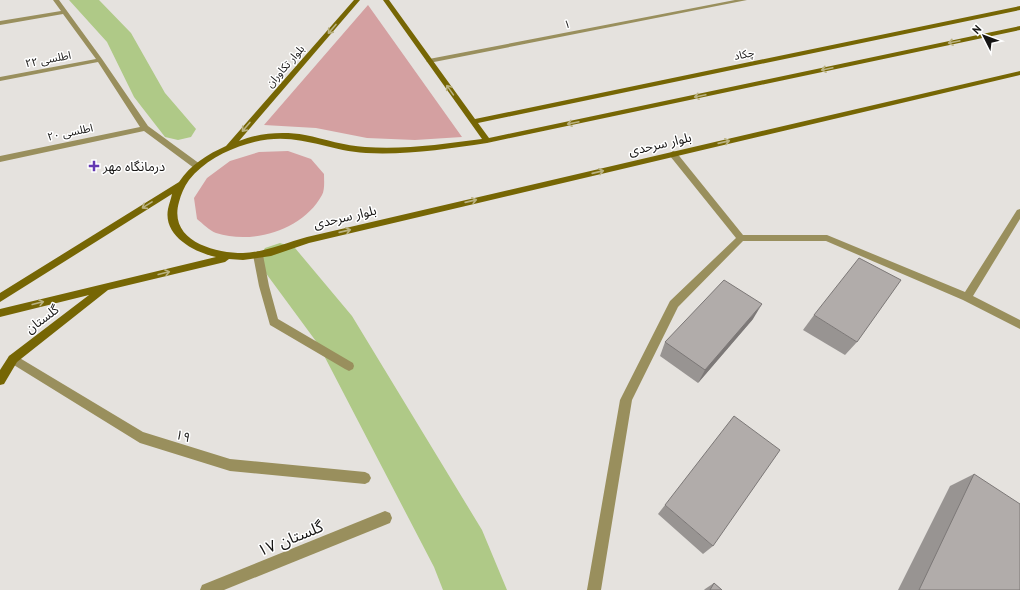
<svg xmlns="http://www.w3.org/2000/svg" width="1020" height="590" viewBox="0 0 1020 590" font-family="'PT Sans','Noto Sans Arabic',sans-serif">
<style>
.green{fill:#d4a0a1}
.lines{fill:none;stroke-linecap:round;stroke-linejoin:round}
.river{fill:#afc987;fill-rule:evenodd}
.lane{fill:#998f5d;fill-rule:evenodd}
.street{fill:#998f5d;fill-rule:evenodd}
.secondary{fill:#766604;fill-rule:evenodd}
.wall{fill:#989492}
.shaded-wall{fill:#7c7877}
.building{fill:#b1acaa;stroke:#7c7877}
.oneway{stroke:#bab282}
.poi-dot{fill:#653ab2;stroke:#fff;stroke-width:1.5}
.labels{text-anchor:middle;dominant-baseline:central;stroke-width:3;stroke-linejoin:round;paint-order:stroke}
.far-street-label{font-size:11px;fill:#161514;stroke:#fff}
.street-label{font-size:13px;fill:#161514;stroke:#fff}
.poi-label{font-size:13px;fill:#161514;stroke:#fff;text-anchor:start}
.near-street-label{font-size:16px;fill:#161514;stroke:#fff}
</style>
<rect width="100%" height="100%" fill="#e5e2de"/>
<g class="green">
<path d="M 368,5 L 462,137 L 415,140 L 367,138 L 316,128 L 264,125 Z"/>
<path d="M 288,151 L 311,159 L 324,174 C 324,180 325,190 322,195 C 303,230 253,245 216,233 C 210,231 202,223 197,219 L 194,198 L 207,178 L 230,161 L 259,152 Z"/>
</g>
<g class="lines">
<g class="river">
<path d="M 69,0 L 99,0 L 131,33 L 165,93 L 196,129 L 191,137 L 178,140 L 165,137 L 134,97 L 107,42 Z"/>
<path d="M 280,243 L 295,248 L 352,316 L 482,530 L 507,590 L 443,590 L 434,567 L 318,344 L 265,272 L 258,260 L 265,248 Z"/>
</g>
<path class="lane" d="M 258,251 L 263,255 L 269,286 L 278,319 L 353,363 L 354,366 L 353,369 L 349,371 L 345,369 L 270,325 L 259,286 L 253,255 Z"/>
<g class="street">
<path d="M 53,0 L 59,0 L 102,59 L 148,126 L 200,164 L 201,166 L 200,168 L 194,168 L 144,131 L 0,162 L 0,156 L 140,127 L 98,62 L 0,81 L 0,77 L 96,59 L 63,14 L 0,25 L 0,21 L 61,11 Z"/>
<path d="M 735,0 L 747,0 L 429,63 L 426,61 L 429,59 Z"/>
<path d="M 673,151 L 676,152 L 743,235 L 827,235 L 965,292 L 1017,210 L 1020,209 L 1020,219 L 973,296 L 1020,320 L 1020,329 L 963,300 L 826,241 L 743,241 L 678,307 L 632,400 L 601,590 L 587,590 L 620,400 L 670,301 L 736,238 L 670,156 L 669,154 Z"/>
<path d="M 13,354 L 143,432 L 230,459 L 365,472 L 369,474 L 371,478 L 369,482 L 365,484 L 230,471 L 140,443 L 9,362 L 8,359 L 9,356 Z"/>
<path d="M 385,511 L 390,513 L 392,518 L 390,523 L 224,590 L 200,590 L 202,585 Z"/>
</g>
<path class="secondary" d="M 354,0 L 360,0 L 239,141 C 259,133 283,131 305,135 C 325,139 345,146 365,147 C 404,150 443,144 482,139 L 383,0 L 389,0 L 475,119 L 1020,6 L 1020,10 L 478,123 L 489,138 L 1020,26 L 1020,30 L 487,143 C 447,149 407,155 366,153 C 322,150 294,129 247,144 C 226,150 203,162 189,180 C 184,187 181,194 179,202 C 168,240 213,253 243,253 C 266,252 285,243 307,237 L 1020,71 L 1020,75 L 309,243 L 271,256 L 243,260 L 229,259 L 225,262 L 108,290 L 17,362 L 4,384 L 0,385 L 0,370 L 9,356 L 89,295 L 0,317 L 0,309 L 216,257 C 194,252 163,236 168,209 C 169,204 171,199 172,194 L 0,302 L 0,293 L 179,182 C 190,165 208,154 226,146 Z"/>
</g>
<g class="wall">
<path d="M 814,315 L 857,342 L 845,355 L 803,330 Z"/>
<path d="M 753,319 L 698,383 L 660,356 L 665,342 Z"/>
<path d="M 974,474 L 1020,590 L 898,590 L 950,486 Z"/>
<path d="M 665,505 L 713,546 L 703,554 L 658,514 Z"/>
<path d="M 714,583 L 722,590 L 704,590 L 705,589 Z"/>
</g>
<path class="shaded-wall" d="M 762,304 L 753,319 L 698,383 L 705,370 Z"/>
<g class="building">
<path d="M 859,258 L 901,280 L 857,342 L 814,315 Z"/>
<path d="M 724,280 L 762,304 L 705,370 L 665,342 Z"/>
<path d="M 734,416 L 780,450 L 713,546 L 665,505 Z"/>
<path d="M 974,474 L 1020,504 L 1020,590 L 919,590 Z"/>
<path d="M 714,583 L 722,590 L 710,590 Z"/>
</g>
<defs><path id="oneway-shaft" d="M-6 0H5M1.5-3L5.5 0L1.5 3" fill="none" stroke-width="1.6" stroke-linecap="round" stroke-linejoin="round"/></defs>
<g class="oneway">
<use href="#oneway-shaft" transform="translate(332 29) rotate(131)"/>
<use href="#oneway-shaft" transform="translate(954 42) rotate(168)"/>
<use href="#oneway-shaft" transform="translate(827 69) rotate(168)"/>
<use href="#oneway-shaft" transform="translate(450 90) rotate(-125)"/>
<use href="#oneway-shaft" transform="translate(700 96) rotate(168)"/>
<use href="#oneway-shaft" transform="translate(573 123) rotate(168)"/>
<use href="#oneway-shaft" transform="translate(246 127) rotate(131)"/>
<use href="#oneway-shaft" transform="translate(724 142) rotate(-13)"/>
<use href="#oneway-shaft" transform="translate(598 172) rotate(-13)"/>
<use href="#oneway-shaft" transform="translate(471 201) rotate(-13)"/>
<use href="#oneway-shaft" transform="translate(147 205) rotate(148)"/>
<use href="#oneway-shaft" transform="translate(345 231) rotate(-13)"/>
<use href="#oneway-shaft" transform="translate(164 273) rotate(-14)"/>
<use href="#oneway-shaft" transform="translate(38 303) rotate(-14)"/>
</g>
<path class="poi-dot" d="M92 160h4v4h4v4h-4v4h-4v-4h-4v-4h4z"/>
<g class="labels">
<g class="far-street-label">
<text transform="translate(567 24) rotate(-11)">۱</text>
<text transform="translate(744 54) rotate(-12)">چکاد</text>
<text transform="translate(48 59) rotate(-11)">اطلسی ۲۲</text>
<text transform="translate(285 66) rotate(-49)">بلوار تکاوران</text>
<text transform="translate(70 132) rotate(-12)">اطلسی ۲۰</text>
</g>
<g class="street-label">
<text transform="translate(660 144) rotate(-13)">بلوار سرحدی</text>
<text transform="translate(345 217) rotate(-13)">بلوار سرحدی</text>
<text transform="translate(42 319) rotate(-37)">گلستان</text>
<text transform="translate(183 436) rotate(17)">۱۹</text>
</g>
<g class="poi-label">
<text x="103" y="166">درمانگاه مهر</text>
</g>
<g class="near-street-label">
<text transform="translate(290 538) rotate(-22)">گلستان ۱۷</text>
</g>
</g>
<g transform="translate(984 36) rotate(312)" stroke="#ffffff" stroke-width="3" paint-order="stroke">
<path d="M0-3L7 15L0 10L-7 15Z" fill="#161514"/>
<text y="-6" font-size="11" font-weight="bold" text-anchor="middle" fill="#161514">N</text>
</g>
</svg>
